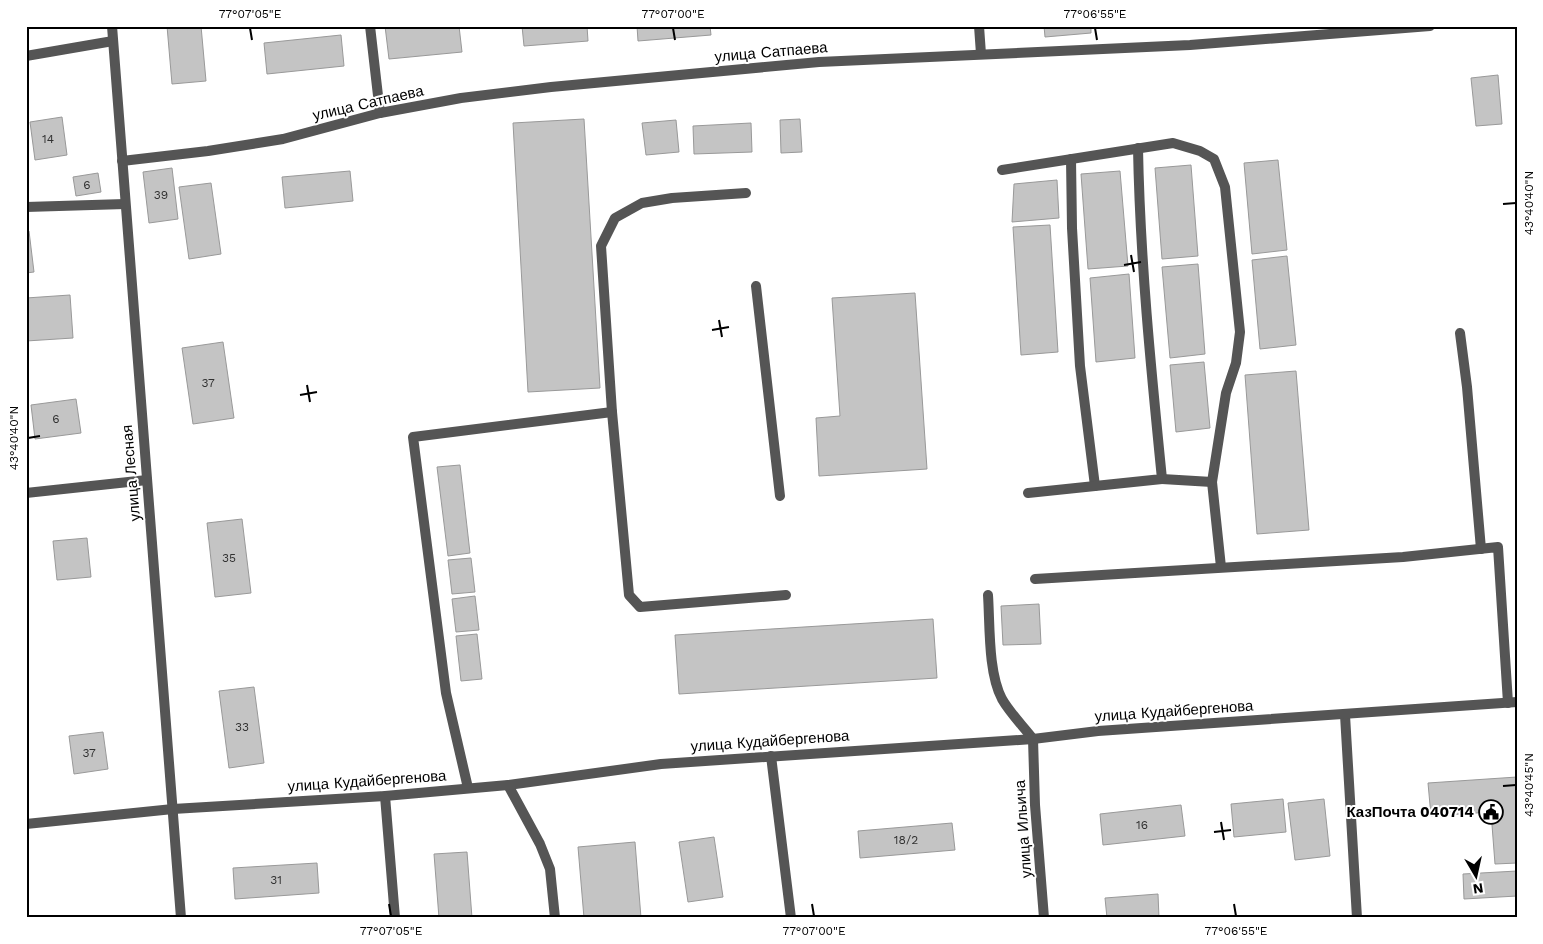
<svg xmlns="http://www.w3.org/2000/svg" width="1543" height="944" viewBox="0 0 1543 944" font-family="'Work Sans',sans-serif">
<style>
.building{fill:#c4c4c4;stroke:#999}
.lines{fill:none;stroke-linecap:round;stroke-linejoin:round}
.lane{stroke:#555;stroke-width:10}
.street{stroke:#555;stroke-width:10}
.ticks{fill:none;stroke:#000;stroke-width:2}
.labels{text-anchor:middle;dominant-baseline:central;stroke-width:4;stroke-linejoin:round;paint-order:stroke}
.number-label{font-size:12px;fill:#313131}
.street-label{font-size:15px;fill:#000;stroke:#fff}
.poi-label{font-size:15px;font-weight:bold;fill:#000;stroke:#fff;text-anchor:end}
.neatline{fill:none;stroke:#000;stroke-width:2}
.ticks-label{font-size:12px;text-anchor:middle;fill:#000}
</style>
<rect width="100%" height="100%" fill="#fff"/>
<g class="building">
<path d="M 167,26 L 201,26 L 206,81 L 172,84 Z"/>
<path d="M 385,26 L 459,26 L 462,52 L 389,59 Z"/>
<path d="M 522,26 L 587,26 L 588,41 L 524,46 Z"/>
<path d="M 637,26 L 710,26 L 711,35 L 638,41 Z"/>
<path d="M 1044,26 L 1091,26 L 1091,33 L 1045,37 Z"/>
<path d="M 341,35 L 344,66 L 267,74 L 264,43 Z"/>
<path d="M 1498,75 L 1502,124 L 1476,126 L 1471,78 Z"/>
<path d="M 62,117 L 67,155 L 35,160 L 30,122 Z"/>
<path d="M 584,119 L 600,388 L 528,392 L 513,123 Z"/>
<path d="M 800,119 L 802,152 L 781,153 L 780,120 Z"/>
<path d="M 676,120 L 679,152 L 646,155 L 642,123 Z"/>
<path d="M 751,123 L 752,152 L 694,154 L 693,126 Z"/>
<path d="M 1278,160 L 1287,250 L 1252,254 L 1244,163 Z"/>
<path d="M 1191,165 L 1198,256 L 1162,259 L 1155,168 Z"/>
<path d="M 172,168 L 178,219 L 149,223 L 143,172 Z"/>
<path d="M 350,171 L 353,201 L 285,208 L 282,177 Z"/>
<path d="M 1120,171 L 1128,266 L 1088,269 L 1081,174 Z"/>
<path d="M 98,173 L 101,192 L 76,196 L 73,177 Z"/>
<path d="M 1057,180 L 1059,218 L 1012,222 L 1014,184 Z"/>
<path d="M 211,183 L 221,254 L 189,259 L 179,187 Z"/>
<path d="M 1050,225 L 1058,352 L 1021,355 L 1013,227 Z"/>
<path d="M 29,231 L 34,272 L 26,273 L 26,232 Z"/>
<path d="M 1287,256 L 1296,345 L 1260,349 L 1252,260 Z"/>
<path d="M 1198,264 L 1205,354 L 1170,358 L 1162,267 Z"/>
<path d="M 1129,274 L 1135,358 L 1096,362 L 1090,278 Z"/>
<path d="M 915,293 L 927,469 L 819,476 L 816,418 L 840,416 L 832,298 Z"/>
<path d="M 70,295 L 73,338 L 26,341 L 26,298 Z"/>
<path d="M 223,342 L 234,418 L 193,424 L 182,348 Z"/>
<path d="M 1204,362 L 1210,428 L 1176,432 L 1170,365 Z"/>
<path d="M 1296,371 L 1309,530 L 1257,534 L 1245,375 Z"/>
<path d="M 76,399 L 81,433 L 35,439 L 31,405 Z"/>
<path d="M 460,465 L 470,553 L 448,556 L 437,467 Z"/>
<path d="M 242,519 L 251,593 L 215,597 L 207,523 Z"/>
<path d="M 87,538 L 91,577 L 57,580 L 53,541 Z"/>
<path d="M 471,558 L 475,592 L 452,594 L 448,560 Z"/>
<path d="M 475,596 L 479,630 L 456,632 L 452,599 Z"/>
<path d="M 1039,604 L 1041,644 L 1003,645 L 1001,606 Z"/>
<path d="M 933,619 L 937,678 L 679,694 L 675,635 Z"/>
<path d="M 477,634 L 482,679 L 461,681 L 456,636 Z"/>
<path d="M 254,687 L 264,763 L 229,768 L 219,691 Z"/>
<path d="M 103,732 L 108,769 L 74,774 L 69,736 Z"/>
<path d="M 1517,777 L 1517,863 L 1495,864 L 1491,812 L 1431,816 L 1428,783 Z"/>
<path d="M 1283,799 L 1286,832 L 1234,837 L 1231,804 Z"/>
<path d="M 1324,799 L 1330,856 L 1295,860 L 1288,803 Z"/>
<path d="M 1181,805 L 1185,836 L 1103,845 L 1100,814 Z"/>
<path d="M 952,823 L 955,850 L 860,858 L 858,831 Z"/>
<path d="M 714,837 L 723,897 L 688,902 L 679,842 Z"/>
<path d="M 635,842 L 641,918 L 584,918 L 578,847 Z"/>
<path d="M 467,852 L 472,918 L 439,918 L 434,854 Z"/>
<path d="M 317,863 L 319,893 L 235,899 L 233,868 Z"/>
<path d="M 1517,871 L 1517,896 L 1464,899 L 1463,874 Z"/>
<path d="M 1158,894 L 1159,918 L 1107,918 L 1105,898 Z"/>
</g>
<g class="lines">
<g class="lane">
<path d="M 370,26 L 380,113"/>
<path d="M 26,56 L 113,41"/>
<path d="M 1071,159 L 1072,228 L 1080,366 L 1095,486"/>
<path d="M 1002,170 L 1173,143 L 1200,151 L 1214,159 L 1225,187 L 1240,332 L 1236,363 L 1226,393 L 1212,482 L 1221,567"/>
<path d="M 746,193 L 672,198 L 642,203 L 615,218 L 601,246 L 612,412 L 629,595 L 640,607 L 786,595"/>
<path d="M 26,207 L 125,204"/>
<path d="M 756,286 L 780,496"/>
<path d="M 1460,333 L 1467,387 L 1481,549"/>
<path d="M 1162,479 L 1212,482"/>
<path d="M 26,493 L 147,480"/>
<path d="M 1028,493 L 1162,479 C 1151,369 1140,259 1138,148"/>
<path d="M 1035,579 L 1403,557 L 1498,547 L 1508,703"/>
<path d="M 988,595 C 990,625 988,673 1002,699 C 1010,713 1023,726 1033,739"/>
<path d="M 1345,715 L 1357,918"/>
<path d="M 771,756 L 791,918"/>
<path d="M 508,785 L 540,844 L 550,869 L 555,918"/>
<path d="M 468,788 L 446,693 L 413,437 L 612,412"/>
<path d="M 385,796 L 395,918"/>
<path d="M 26,824 L 173,809"/>
</g>
<g class="street">
<path d="M 112,26 L 181,918"/>
<path d="M 979,26 L 981,54"/>
<path d="M 122,161 L 208,151 L 283,139 L 380,113 L 461,98 L 551,87 L 819,62 L 1190,45 L 1430,26"/>
<path d="M 1033,739 L 1035,805 L 1044,918"/>
<path d="M 173,809 L 385,796 L 508,785 L 661,764 L 1033,739 L 1098,731 L 1517,702"/>
</g>
</g>
<path class="ticks" d="M 250,28 L 252,40M 673,28 L 675,40M 1095,28 L 1097,40M 1503,204 L 1516,203M 1131,255 L 1134,272M 1124,265 L 1141,262M 719,320 L 722,337M 712,330 L 729,327M 307,385 L 310,402M 300,395 L 317,392M 28,438 L 40,436M 1503,786 L 1516,785M 1221,822 L 1224,840M 1214,832 L 1231,830M 389,904 L 391,916M 812,904 L 814,916M 1234,904 L 1236,916"/>
<defs>
<g id="civic-ring" transform="scale(1.25)"><circle r="9.5" fill="#fff" stroke="#000" stroke-width="1.5"/><path d="M-.6-6.5H3V-4.5H.6V-3L4-1V1h2V6H-6V1h2V-1L-.6-3ZM-1.2 2.5V6h2.4V2.5Z" fill="#000"/></g>
</defs>
<g fill-rule="evenodd">
<use href="#civic-ring" x="1491" y="812"/>
</g>
<g class="labels">
<g class="number-label">
<text x="48" y="139">14</text>
<text x="87" y="185">6</text>
<text x="161" y="195">39</text>
<text x="208" y="383">37</text>
<text x="56" y="419">6</text>
<text x="229" y="558">35</text>
<text x="242" y="727">33</text>
<text x="89" y="753">37</text>
<text x="1142" y="825">16</text>
<text x="906" y="840">18/2</text>
<text x="276" y="880">31</text>
</g>
<g class="street-label">
<text transform="translate(771 52) rotate(-5)">улица Сатпаева</text>
<text transform="translate(368 103) rotate(-13)">улица Сатпаева</text>
<text transform="translate(131 473) rotate(-95)">улица Лесная</text>
<text transform="translate(1174 711) rotate(-4)">улица Кудайбергенова</text>
<text transform="translate(770 741) rotate(-4)">улица Кудайбергенова</text>
<text transform="translate(367 781) rotate(-4)">улица Кудайбергенова</text>
<text transform="translate(1023 829) rotate(-94)">улица Ильича</text>
</g>
<g class="poi-label">
<text x="1474" y="812">КазПочта 040714</text>
</g>
</g>
<rect width="1543" height="944" fill="none" stroke="#ffffff" stroke-width="55"/>
<g transform="translate(1476 876) rotate(171)" stroke="#ffffff" stroke-width="4" paint-order="stroke">
<path d="M0-4L9 19L0 12L-9 19Z" fill="#000000"/>
<text y="-8" font-size="14" font-weight="bold" text-anchor="middle" fill="#000000">N</text>
</g>
<rect x="28" y="28" width="1488" height="888" class="neatline"/>
<g class="ticks-label">
<text x="250" y="18">77°07'05"E</text>
<text x="673" y="18">77°07'00"E</text>
<text x="1095" y="18">77°06'55"E</text>
<text transform="translate(1529 203) rotate(-90)" y="4">43°40'40"N</text>
<text transform="translate(14 438) rotate(-90)" y="4">43°40'40"N</text>
<text transform="translate(1529 785) rotate(-90)" y="4">43°40'45"N</text>
<text x="391" y="935">77°07'05"E</text>
<text x="814" y="935">77°07'00"E</text>
<text x="1236" y="935">77°06'55"E</text>
</g>
</svg>
